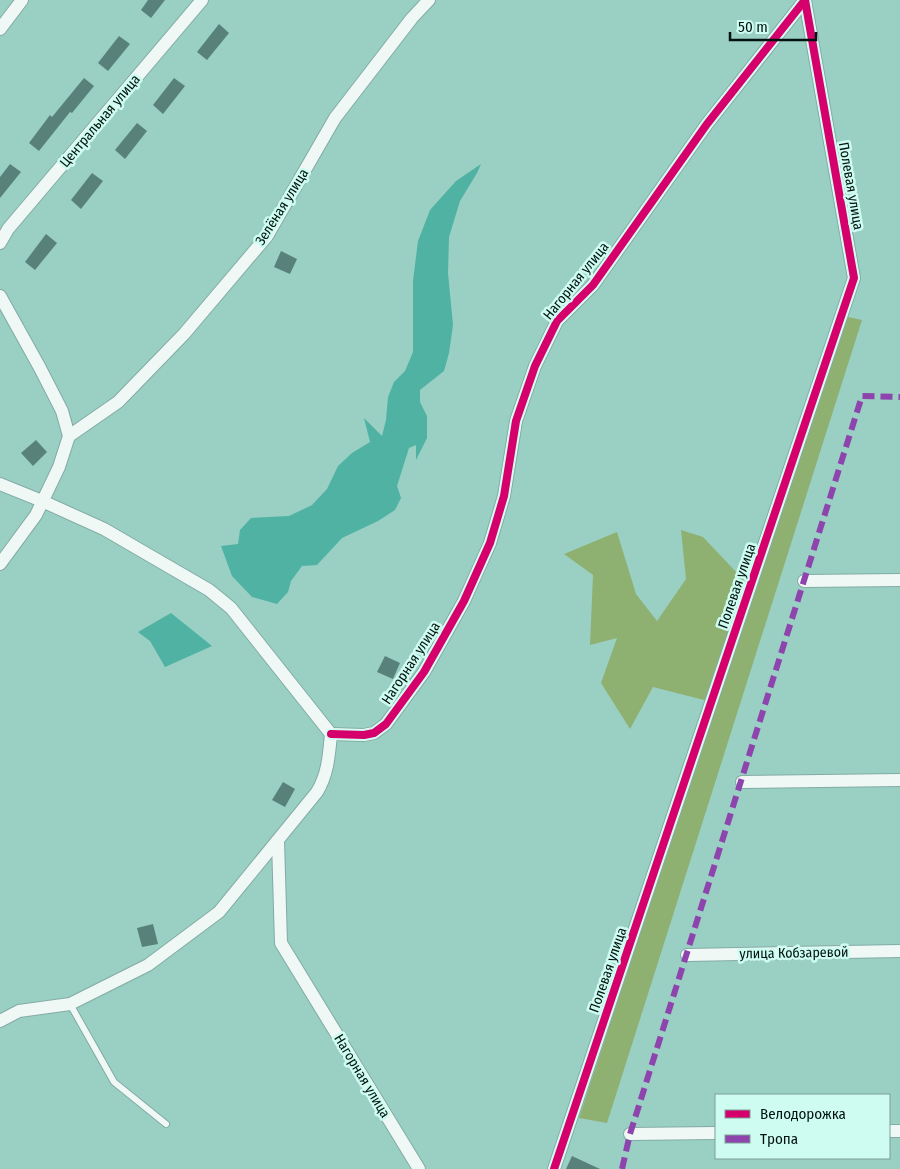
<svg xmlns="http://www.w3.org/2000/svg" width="900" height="1169" viewBox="0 0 900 1169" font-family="'Fira Sans Condensed',sans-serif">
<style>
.forest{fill:#8eb171}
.water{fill:#50b2a2}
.building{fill:#58817a}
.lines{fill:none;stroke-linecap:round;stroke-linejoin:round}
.service-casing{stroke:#82aca4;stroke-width:8}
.minor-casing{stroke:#82aca4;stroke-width:14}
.service{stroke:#f0f8f6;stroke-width:6}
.minor{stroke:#f0f8f6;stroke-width:12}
.quiet{stroke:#8e44ad;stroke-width:6;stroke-dasharray:12 6;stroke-linecap:butt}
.cycleway-casing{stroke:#cffcf1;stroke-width:11}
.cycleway{stroke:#d6006c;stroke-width:8}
.labels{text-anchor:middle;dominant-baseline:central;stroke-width:5;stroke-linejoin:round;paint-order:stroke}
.street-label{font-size:14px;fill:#01130f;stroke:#cffcf1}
</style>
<rect width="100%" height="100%" fill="#9acfc4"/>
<path class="forest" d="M 844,316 L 862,320 L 607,1123 L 579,1118 L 716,703 L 653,687 L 630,729 L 601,683 L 617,638 L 590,645 L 593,575 L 564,554 L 617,532 L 636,594 L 657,621 L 686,579 L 681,530 L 703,537 L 755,592 Z"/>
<g class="water">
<path d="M 481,164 L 477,173 L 460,201 L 449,237 L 448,273 L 453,325 L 449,353 L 444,371 L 420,390 L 420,402 L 427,416 L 427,438 L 416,460 L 416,445 L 409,448 L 397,486 L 401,498 L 395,510 L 378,521 L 342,538 L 317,565 L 302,566 L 291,581 L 288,592 L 277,604 L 252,597 L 232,576 L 221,546 L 238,544 L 240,530 L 251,518 L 289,516 L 312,505 L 327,489 L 338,466 L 352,453 L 370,442 L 364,418 L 382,436 L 386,420 L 388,397 L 394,382 L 405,371 L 413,352 L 413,281 L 418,241 L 430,210 L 456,181 Z"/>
<path d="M 171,613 L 212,646 L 165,667 L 150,641 L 138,632 Z"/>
</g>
<g class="building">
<path d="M 148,0 L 165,0 L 151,18 L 141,10 Z"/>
<path d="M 219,24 L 229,33 L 207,60 L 197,52 Z"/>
<path d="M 119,36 L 130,44 L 108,71 L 98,63 Z"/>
<path d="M 84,78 L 94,86 L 72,113 L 70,112 L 39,151 L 29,143 L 50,115 L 52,117 Z"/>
<path d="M 174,78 L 185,86 L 163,114 L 153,105 Z"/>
<path d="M 137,123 L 147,131 L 125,159 L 115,150 Z"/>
<path d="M 10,164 L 21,172 L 0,198 L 0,177 Z"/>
<path d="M 92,173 L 103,181 L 81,209 L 71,200 Z"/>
<path d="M 46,234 L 57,243 L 35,270 L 25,262 Z"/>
<path d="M 281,251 L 297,259 L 290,274 L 274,267 Z"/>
<path d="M 36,440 L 47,452 L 33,466 L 21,453 Z"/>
<path d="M 385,656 L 400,663 L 393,679 L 377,672 Z"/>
<path d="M 283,782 L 295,789 L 285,807 L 272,800 Z"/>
<path d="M 153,924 L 158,944 L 142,947 L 137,928 Z"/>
<path d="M 572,1156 L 600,1169 L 566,1169 Z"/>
</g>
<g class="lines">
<g class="service-casing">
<path id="service" d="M 70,1004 L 114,1082 L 166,1124"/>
</g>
<g class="minor-casing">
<g id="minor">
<path d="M 0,29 L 22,0"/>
<path d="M 0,243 L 8,229 L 202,0"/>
<path d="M 0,296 L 40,368 L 62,411 L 69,436 L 59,467 L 36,515 L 0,564"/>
<path d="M 69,436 L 118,402 L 184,334 L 267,236 L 335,118 L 412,18 L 429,0"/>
<path d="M 0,484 L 42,501 L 104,529 L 209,590 L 231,608 L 331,734 C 329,755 328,774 317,792 L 219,912 L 148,965 L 70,1004 L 19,1011 L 0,1021"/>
<path d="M 804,581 L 900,580"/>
<path d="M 331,734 L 364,735 L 374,733 L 386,724 L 424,672 L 464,601 L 490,543 L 504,496 L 516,421 L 535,366 L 557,321 L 593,285 L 707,124 L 805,0"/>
<path d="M 742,782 L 900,780"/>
<path d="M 278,841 L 281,943 L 419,1169"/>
<path d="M 687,955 L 900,951"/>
<path d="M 889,1131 L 900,1131"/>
<path d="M 630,1134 L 716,1133"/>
<path d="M 554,1169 L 854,278 L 805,0"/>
</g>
</g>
<use href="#service" class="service"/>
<use href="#minor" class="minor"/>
<path class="quiet" d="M 622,1169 L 630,1134 L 862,396 L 900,397"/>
<g class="cycleway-casing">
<g id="cycleway">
<path d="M 331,734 L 364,735 L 374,733 L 386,724 L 424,672 L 464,601 L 490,543 L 504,496 L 516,421 L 535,366 L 557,321 L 593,285 L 707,124 L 805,0"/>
<path d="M 554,1169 L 854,278 L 805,0"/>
</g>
</g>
<use href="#cycleway" class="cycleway"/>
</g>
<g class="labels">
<g class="street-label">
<text transform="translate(100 121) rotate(-50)">Центральная улица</text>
<text transform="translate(851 186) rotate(80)">Полевая улица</text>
<text transform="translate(282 207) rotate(-58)">Зелёная улица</text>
<text transform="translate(576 281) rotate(-51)">Нагорная улица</text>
<text transform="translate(737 586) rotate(-71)">Полевая улица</text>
<text transform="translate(411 663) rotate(-57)">Нагорная улица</text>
<text transform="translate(794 953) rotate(-1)">улица Кобзаревой</text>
<text transform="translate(608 970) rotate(-71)">Полевая улица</text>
<text transform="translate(362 1076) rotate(59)">Нагорная улица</text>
</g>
</g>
<rect x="715" y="1094" width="175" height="65" fill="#cffcf1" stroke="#7d9f97"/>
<rect x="725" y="1110" width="25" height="8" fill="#d6006c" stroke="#7d9f97"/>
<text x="760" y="1119" font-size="15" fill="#01130f">Велодорожка</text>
<rect x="725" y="1135" width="25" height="8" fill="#8e44ad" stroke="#7d9f97"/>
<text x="760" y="1144" font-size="15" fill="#01130f">Тропа</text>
<path d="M730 32v8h86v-8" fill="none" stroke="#01130f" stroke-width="2.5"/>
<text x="738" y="32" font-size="15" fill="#01130f" stroke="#cffcf1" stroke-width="4" paint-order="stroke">50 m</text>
</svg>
